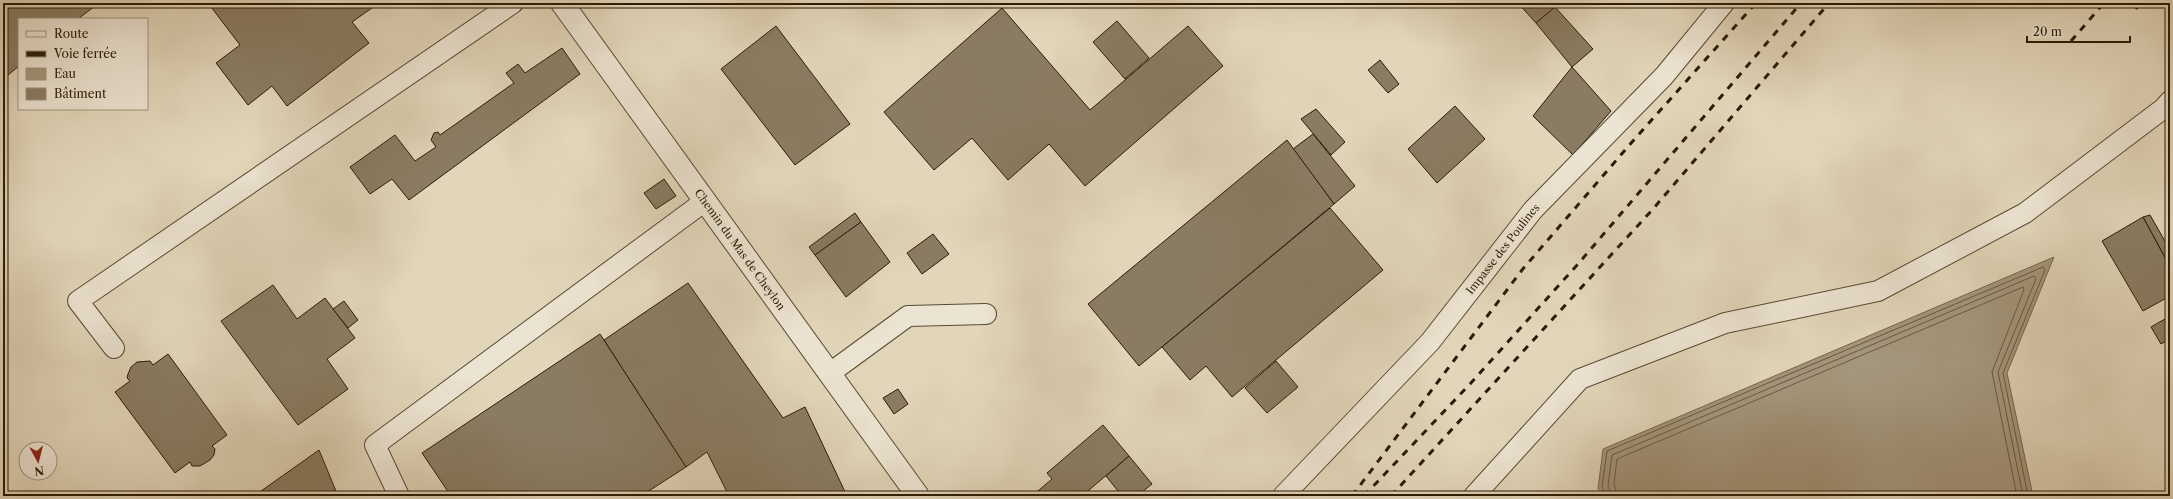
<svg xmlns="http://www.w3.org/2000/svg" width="2173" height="499" viewBox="0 0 2173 499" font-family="'Libre Caslon Text',serif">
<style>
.water{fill:#a4967c;stroke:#74654c}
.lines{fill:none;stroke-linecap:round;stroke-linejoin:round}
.shore{stroke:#685840;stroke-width:1}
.building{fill:#8a7c63;stroke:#2b1b05}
.lane-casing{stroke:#594a32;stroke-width:22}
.street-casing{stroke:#594a32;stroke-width:24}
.lane{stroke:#ece4d2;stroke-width:20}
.street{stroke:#ece4d2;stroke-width:22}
.rail{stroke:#2b1b05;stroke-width:3;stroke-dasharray:7 7;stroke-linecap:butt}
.labels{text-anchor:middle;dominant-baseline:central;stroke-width:3;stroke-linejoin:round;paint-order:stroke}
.street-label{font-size:11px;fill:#2b1b05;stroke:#ece4d2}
</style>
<rect width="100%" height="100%" fill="#e2d6ba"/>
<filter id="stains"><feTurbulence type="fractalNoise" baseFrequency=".005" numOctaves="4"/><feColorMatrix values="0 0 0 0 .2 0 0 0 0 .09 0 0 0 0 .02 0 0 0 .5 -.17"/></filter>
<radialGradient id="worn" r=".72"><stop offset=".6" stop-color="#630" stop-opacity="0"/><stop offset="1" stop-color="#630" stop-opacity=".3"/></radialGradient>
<path class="water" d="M 2054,257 L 2007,373 L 2033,496 L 1604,496 L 1598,489 L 1603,449 Z"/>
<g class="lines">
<g class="shore">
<path d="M 1607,496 L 1602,487 L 1607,451 L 2043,267 L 2045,270 L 2003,373 L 2028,496"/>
<path d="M 1612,496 L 1608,486 L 1612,455 L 2034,276 L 2036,279 L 1998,372 L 2023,496"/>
<path d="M 1618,496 L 1614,484 L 1617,459 L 2023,287 L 2024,290 L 1992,372 L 2017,496"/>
</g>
</g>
<g class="building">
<path d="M 3,3 L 99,3 L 78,19 L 19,19 L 19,66 L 3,79 Z"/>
<path d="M 208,3 L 379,3 L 352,22 L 369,43 L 287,106 L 272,86 L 248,105 L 216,63 L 240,45 Z"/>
<path d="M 1518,3 L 1552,3 L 1555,7 L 1536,23 Z"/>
<path d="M 1555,7 L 1593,49 L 1572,67 L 1536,23 Z"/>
<path d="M 1002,8 L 1090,110 L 1188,26 L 1223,66 L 1085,186 L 1049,144 L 1008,180 L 972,138 L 934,170 L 884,112 Z"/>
<path d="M 1117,21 L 1149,58 L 1125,79 L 1093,42 Z"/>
<path d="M 776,26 L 850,124 L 795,165 L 721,69 Z"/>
<path d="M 562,48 L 580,74 L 409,200 L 392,179 L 370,194 L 350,167 L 395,135 L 415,161 L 436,147 L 431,140 L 434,133 L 438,132 L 440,135 L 514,83 L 506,73 L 518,64 L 525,73 Z"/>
<path d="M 1380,60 L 1399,84 L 1388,93 L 1368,70 Z"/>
<path d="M 1572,67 L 1611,111 L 1573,155 L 1533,116 Z"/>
<path d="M 1455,106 L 1485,139 L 1437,183 L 1408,149 Z"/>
<path d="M 1316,109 L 1345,142 L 1331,155 L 1301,119 Z"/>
<path d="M 1313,134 L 1355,186 L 1334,204 L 1293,149 Z"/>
<path d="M 1287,140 L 1334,204 L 1139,366 L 1088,304 Z"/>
<path d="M 664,179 L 676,196 L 656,209 L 644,193 Z"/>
<path d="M 1330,208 L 1383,270 L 1232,397 L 1206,366 L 1190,380 L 1162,347 Z"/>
<path d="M 855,213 L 861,222 L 815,255 L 809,247 Z"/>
<path d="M 2150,215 L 2170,250 L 2170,267 L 2143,217 Z"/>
<path d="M 2143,217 L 2170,267 L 2170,296 L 2143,311 L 2102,241 Z"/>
<path d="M 861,222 L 890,262 L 846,297 L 815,255 Z"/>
<path d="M 933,234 L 949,254 L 922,274 L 907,253 Z"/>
<path d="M 688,283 L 783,418 L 805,407 L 847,496 L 729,496 L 707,452 L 686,467 L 604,340 Z"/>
<path d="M 273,285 L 297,319 L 325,298 L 355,338 L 327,359 L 348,389 L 298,425 L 221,321 Z"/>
<path d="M 344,301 L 358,320 L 348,328 L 333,309 Z"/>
<path d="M 2170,316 L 2170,339 L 2161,344 L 2151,327 Z"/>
<path d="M 600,334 L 686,467 L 641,496 L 451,496 L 422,453 Z"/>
<path d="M 168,354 L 227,435 L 212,446 L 215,449 L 214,455 L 210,460 L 200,466 L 192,466 L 190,462 L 175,473 L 115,392 L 130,381 L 127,378 L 128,374 L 131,367 L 137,362 L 150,361 L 153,365 Z"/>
<path d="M 1276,361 L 1298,387 L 1267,413 L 1245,388 Z"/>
<path d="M 898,389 L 908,404 L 894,414 L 883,398 Z"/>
<path d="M 1103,425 L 1129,456 L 1082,496 L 1032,496 L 1052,479 L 1047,473 Z"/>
<path d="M 319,450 L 338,496 L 254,496 Z"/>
<path d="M 1129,456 L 1152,484 L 1137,496 L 1122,496 L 1106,476 Z"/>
</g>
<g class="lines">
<g class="lane-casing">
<g id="lane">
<path d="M 114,348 L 78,301 L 513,3"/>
<path d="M 830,373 L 908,316 L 986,314"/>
<path d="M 399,496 L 375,445 L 705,201"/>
<path id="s1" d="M 1283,496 L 1430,342 L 1533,210 L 1664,76 L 1724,3"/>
<path d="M 1474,496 L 1580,379 L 1725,323 L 1878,291 L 2025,213 L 2164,108 L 2170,101"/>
</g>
</g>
<g class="street-casing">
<g id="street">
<path id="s2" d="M 562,3 L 918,496"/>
</g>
</g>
<use href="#lane" class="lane"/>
<use href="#street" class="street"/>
<g class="rail">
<path d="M 2136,9 L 2140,3"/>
<path d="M 2071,41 L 2104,3"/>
<path d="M 1352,496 L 1522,270 L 1632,142 L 1756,3"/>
<path d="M 1364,496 L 1470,384 L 1578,264 L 1801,3"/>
<path d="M 1391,496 L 1653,209 L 1829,3"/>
</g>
</g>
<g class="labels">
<g class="street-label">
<text stroke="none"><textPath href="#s2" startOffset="304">Chemin du Mas de Cheylon</textPath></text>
<text stroke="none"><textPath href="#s1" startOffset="331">Impasse des Poulines</textPath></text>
</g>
</g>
<rect width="2173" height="499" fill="none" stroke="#e2d6ba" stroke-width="16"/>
<rect x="4" y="4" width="2165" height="491" fill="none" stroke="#2b1b05" stroke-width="2"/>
<rect x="8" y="8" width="2157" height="483" fill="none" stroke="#2b1b05"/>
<rect x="18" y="18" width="130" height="92" fill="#ece4d2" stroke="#9f9480"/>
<rect x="26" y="31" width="20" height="6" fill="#ece4d2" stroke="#9f9480"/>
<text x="54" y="38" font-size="12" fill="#2b1b05">Route</text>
<rect x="26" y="51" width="20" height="6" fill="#2b1b05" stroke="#9f9480"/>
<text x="54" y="58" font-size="12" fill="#2b1b05">Voie ferrée</text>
<rect x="26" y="68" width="20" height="12" fill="#a4967c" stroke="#9f9480"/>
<text x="54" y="78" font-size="12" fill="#2b1b05">Eau</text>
<rect x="26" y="88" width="20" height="12" fill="#8a7c63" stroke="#9f9480"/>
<text x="54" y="98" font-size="12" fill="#2b1b05">Bâtiment</text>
<g transform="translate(38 461) rotate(173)"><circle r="19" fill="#ece4d2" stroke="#9f9480"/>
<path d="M0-3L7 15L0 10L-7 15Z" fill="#8f2418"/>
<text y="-6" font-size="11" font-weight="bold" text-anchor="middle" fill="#2b1b05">N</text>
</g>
<path d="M2027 36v6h103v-6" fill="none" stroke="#2b1b05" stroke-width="2"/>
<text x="2033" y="36" font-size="12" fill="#2b1b05" stroke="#ece4d2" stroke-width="3" paint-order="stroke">20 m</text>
<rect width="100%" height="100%" filter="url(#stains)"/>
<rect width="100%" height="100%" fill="url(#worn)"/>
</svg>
